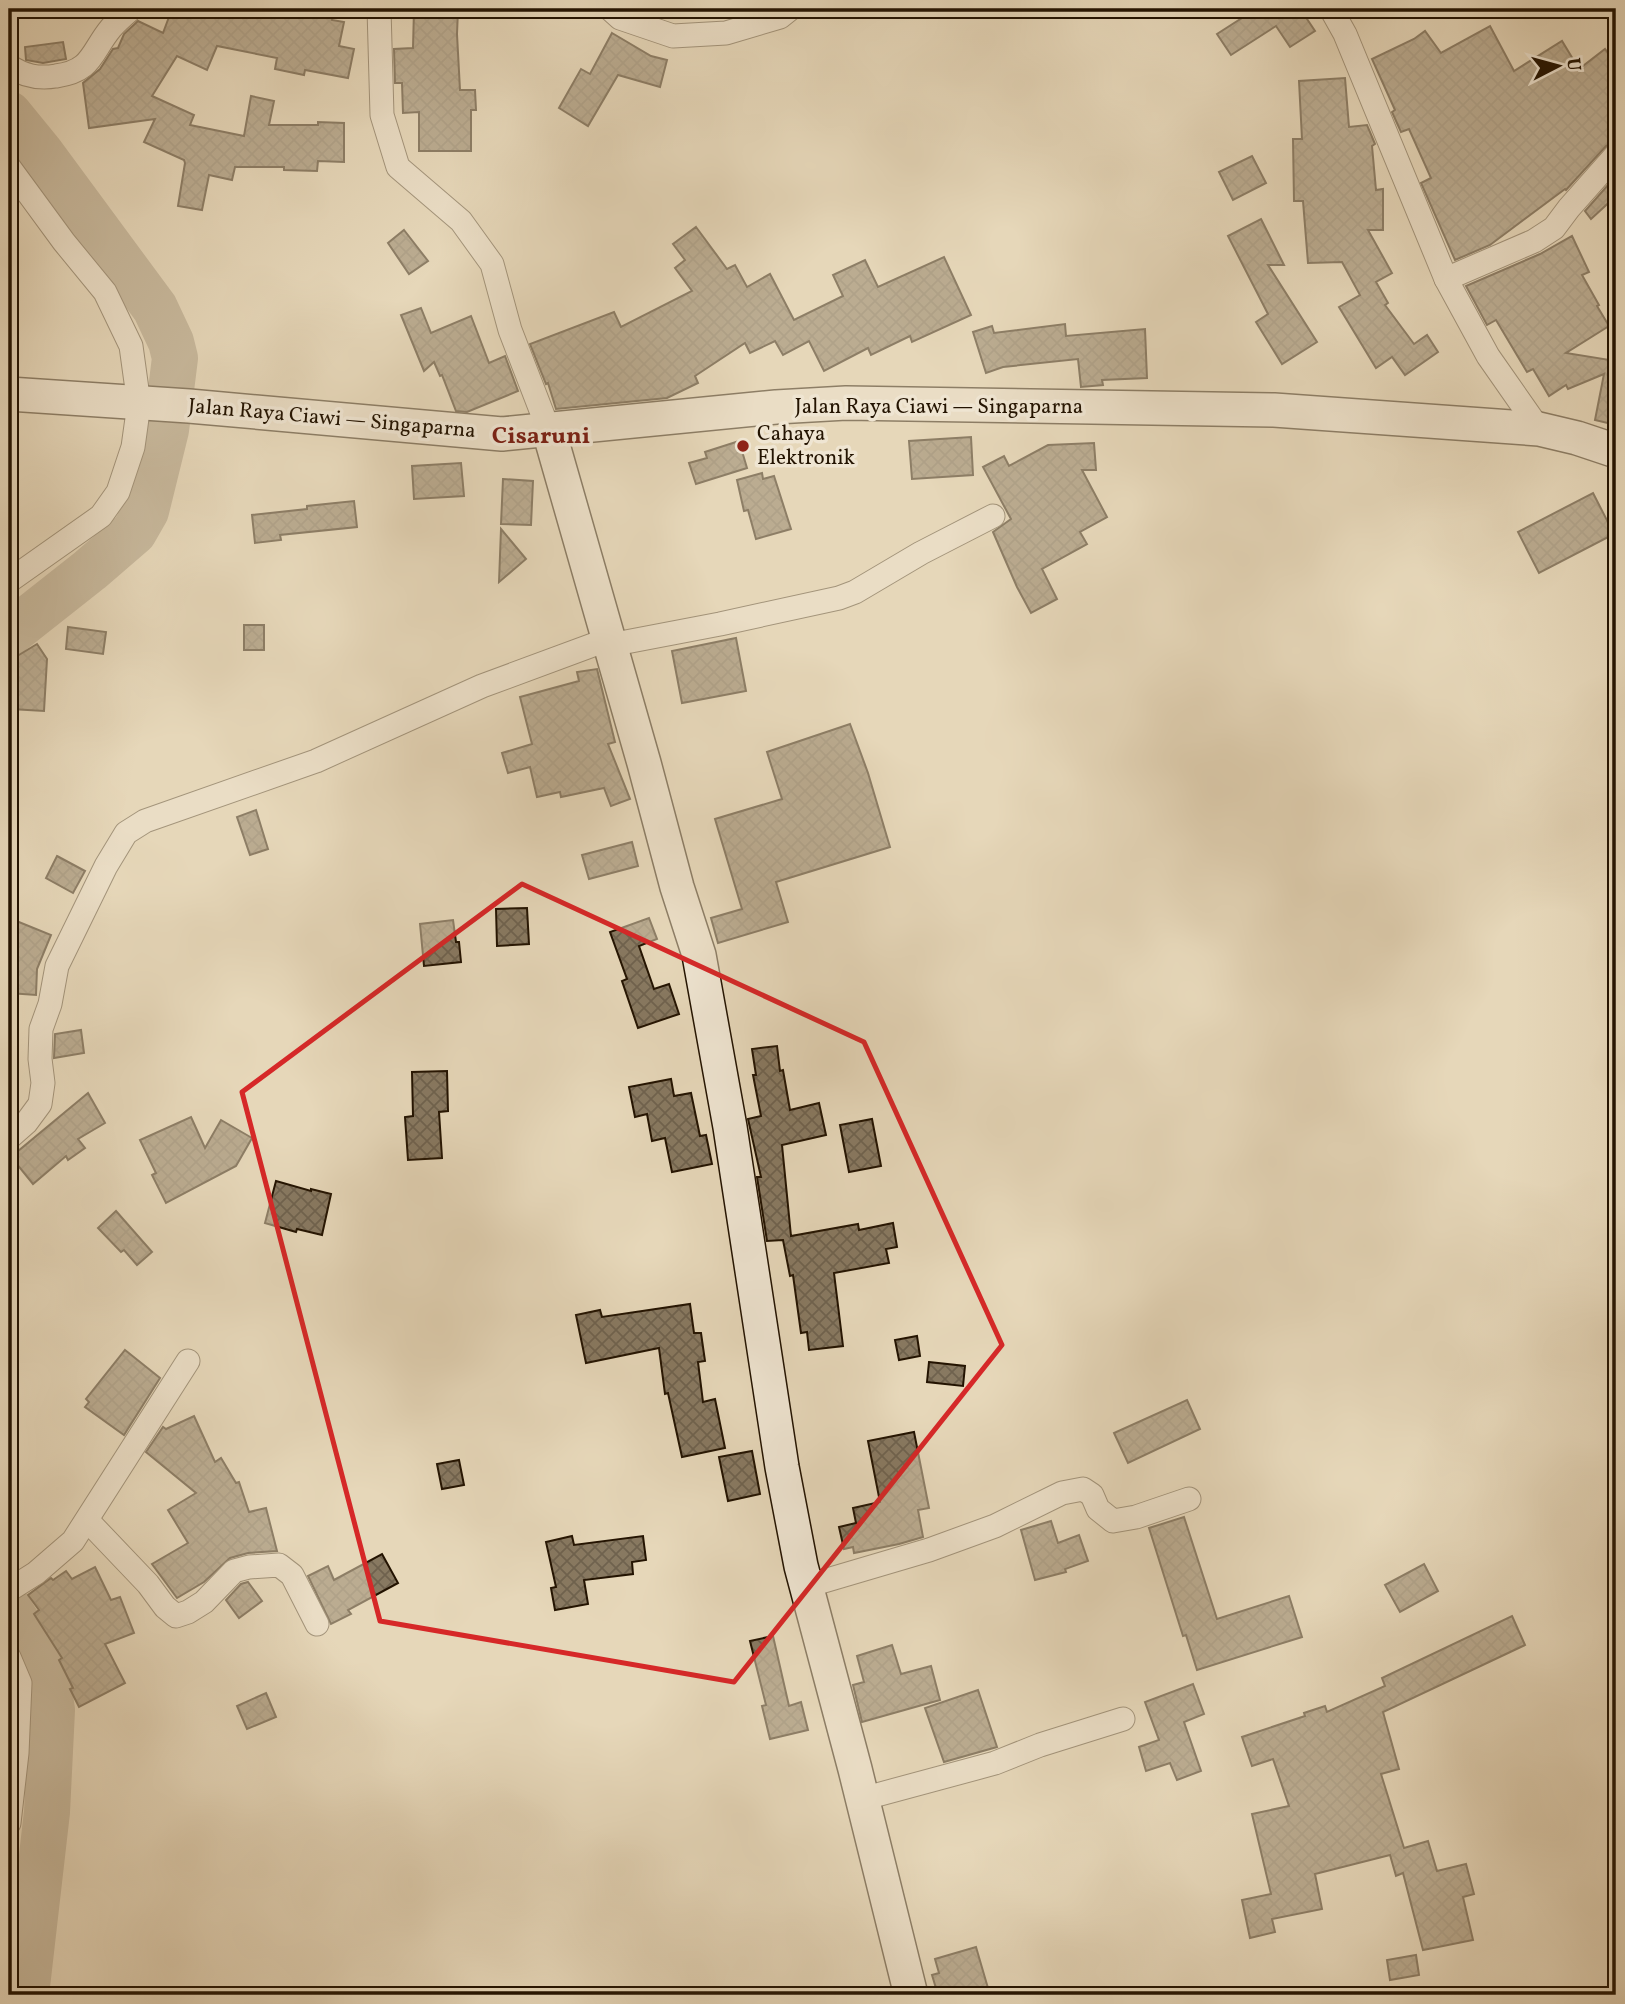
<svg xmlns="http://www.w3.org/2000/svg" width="1625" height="2004" viewBox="0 0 1625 2004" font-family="Vollkorn,serif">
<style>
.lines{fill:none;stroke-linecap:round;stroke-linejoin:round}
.river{stroke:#a4947a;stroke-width:46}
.building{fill:url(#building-cross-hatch);stroke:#231301;stroke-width:2}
.street-casing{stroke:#54442f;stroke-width:25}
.secondary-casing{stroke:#231301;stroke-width:36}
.street{stroke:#efe5d2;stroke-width:23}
.secondary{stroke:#efe5d2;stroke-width:33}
.marked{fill:none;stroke:#d62828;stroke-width:5;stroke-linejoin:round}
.poi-dot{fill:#8f2418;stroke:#efe5d2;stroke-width:2.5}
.labels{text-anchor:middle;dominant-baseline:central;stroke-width:7;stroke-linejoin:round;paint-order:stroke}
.street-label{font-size:21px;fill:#231301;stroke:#efe5d2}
.poi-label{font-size:21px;fill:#231301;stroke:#efe5d2;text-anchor:start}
.quarter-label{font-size:24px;font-weight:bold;fill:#7a1f14;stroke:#efe5d2}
</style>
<defs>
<pattern id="building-cross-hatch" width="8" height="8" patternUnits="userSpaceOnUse" patternTransform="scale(1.75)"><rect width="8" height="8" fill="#887961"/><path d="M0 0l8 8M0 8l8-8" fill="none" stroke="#6f624e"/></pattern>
</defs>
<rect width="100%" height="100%" fill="#e6d7b9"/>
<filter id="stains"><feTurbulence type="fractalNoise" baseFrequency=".00286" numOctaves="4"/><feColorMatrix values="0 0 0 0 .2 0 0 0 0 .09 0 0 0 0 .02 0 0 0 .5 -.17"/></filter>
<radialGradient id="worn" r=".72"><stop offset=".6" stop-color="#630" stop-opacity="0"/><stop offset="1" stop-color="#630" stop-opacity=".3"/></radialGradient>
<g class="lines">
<g class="river">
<path d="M 9,114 L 40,152 L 155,308 L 171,342 L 175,358 L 166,430 L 146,511 L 134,532 L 90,570 L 9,634"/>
<path d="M 9,1609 L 46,1668 L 52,1710 L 47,1812 L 26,1995"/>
</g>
</g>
<g class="building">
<path d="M 172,9 L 334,9 L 332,20 L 344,22 L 339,46 L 354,49 L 348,78 L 305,70 L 304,75 L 275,69 L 277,58 L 217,46 L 207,70 L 177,56 L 152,96 L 194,115 L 190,125 L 244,136 L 251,96 L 274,101 L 269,125 L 318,125 L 318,122 L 344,123 L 344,162 L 318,161 L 317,171 L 284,170 L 284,167 L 235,167 L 232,180 L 209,175 L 202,210 L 178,206 L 185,163 L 184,160 L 144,142 L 155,119 L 89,128 L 83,83 L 100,69 L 113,49 L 118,48 L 124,34 L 138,21 L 163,33 Z"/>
<path d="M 414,9 L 458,10 L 457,34 L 460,90 L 475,90 L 476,110 L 471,110 L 471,151 L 419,151 L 419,112 L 403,113 L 402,83 L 395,83 L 394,49 L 413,48 Z"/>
<path d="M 1256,9 L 1303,9 L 1301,10 L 1315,31 L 1290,47 L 1276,26 L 1231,55 L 1217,34 Z"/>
<path d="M 1490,26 L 1514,71 L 1562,41 L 1579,69 L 1605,49 L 1616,64 L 1616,141 L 1606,146 L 1566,190 L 1565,189 L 1490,245 L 1455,260 L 1421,183 L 1431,178 L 1409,129 L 1401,132 L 1392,112 L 1395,110 L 1372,59 L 1414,39 L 1425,31 L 1441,53 Z"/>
<path d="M 612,33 L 651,56 L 667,60 L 660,87 L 618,75 L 588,126 L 559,108 L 581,69 L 590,74 Z"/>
<path d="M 63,42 L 66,59 L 43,63 L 26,60 L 25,47 Z"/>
<path d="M 1345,78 L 1349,127 L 1367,125 L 1375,144 L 1372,146 L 1376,190 L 1383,189 L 1383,230 L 1368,230 L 1392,273 L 1376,282 L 1388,303 L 1385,305 L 1414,344 L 1427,335 L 1438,352 L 1405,375 L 1392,357 L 1376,368 L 1339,307 L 1360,295 L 1342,262 L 1308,263 L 1303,201 L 1294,201 L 1293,139 L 1302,139 L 1299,81 Z"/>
<path d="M 1252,156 L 1266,183 L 1233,200 L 1219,172 Z"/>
<path d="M 1616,176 L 1616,196 L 1591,219 L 1585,211 Z"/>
<path d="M 1261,219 L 1284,265 L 1268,265 L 1317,342 L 1282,364 L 1256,322 L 1268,314 L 1228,236 Z"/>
<path d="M 696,227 L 727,269 L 735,265 L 747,287 L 770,274 L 794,320 L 843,296 L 833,275 L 865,260 L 878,287 L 944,257 L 971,315 L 912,342 L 910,336 L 871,355 L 868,348 L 824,371 L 809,341 L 783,355 L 775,341 L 750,353 L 745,343 L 695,376 L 698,383 L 667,398 L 556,409 L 548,383 L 546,384 L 530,344 L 614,312 L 621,327 L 692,291 L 675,268 L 685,260 L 673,244 Z"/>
<path d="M 404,230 L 428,261 L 409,274 L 388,243 Z"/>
<path d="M 1572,236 L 1589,272 L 1582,275 L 1599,305 L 1597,306 L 1609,326 L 1566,353 L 1616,361 L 1616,425 L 1595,420 L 1604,374 L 1568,389 L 1566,385 L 1549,396 L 1533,369 L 1527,372 L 1496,320 L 1487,325 L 1466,286 L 1540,254 Z"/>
<path d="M 421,308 L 431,333 L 471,316 L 489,363 L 505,356 L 518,391 L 467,412 L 456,411 L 442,375 L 440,376 L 434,362 L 424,371 L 401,315 Z"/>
<path d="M 1065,324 L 1066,336 L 1145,329 L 1147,378 L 1102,380 L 1103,385 L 1081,387 L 1078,359 L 1003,367 L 986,373 L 973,332 L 992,326 L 994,333 Z"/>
<path d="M 971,437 L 973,475 L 912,479 L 909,441 Z"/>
<path d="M 739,441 L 747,468 L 696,484 L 689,463 L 707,458 L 705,452 Z"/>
<path d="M 1094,443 L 1096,470 L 1082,470 L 1107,517 L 1080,532 L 1087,544 L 1042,569 L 1057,599 L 1031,613 L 1017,587 L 993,532 L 1011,519 L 983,467 L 1004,456 L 1009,466 L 1048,445 Z"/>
<path d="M 461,463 L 464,496 L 414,499 L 412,466 Z"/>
<path d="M 762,473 L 763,479 L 774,476 L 791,529 L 756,539 L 748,510 L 744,511 L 737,480 Z"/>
<path d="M 503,479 L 533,481 L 531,525 L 501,524 Z"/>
<path d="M 1593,493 L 1614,534 L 1539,573 L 1518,532 Z"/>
<path d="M 354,501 L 357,527 L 280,535 L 281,540 L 255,543 L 252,515 L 307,509 L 307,506 Z"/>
<path d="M 501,529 L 526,559 L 499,582 Z"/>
<rect x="244" y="625" width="20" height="25"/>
<path d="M 68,627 L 106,632 L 103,654 L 66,649 Z"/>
<path d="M 736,638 L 746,691 L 682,703 L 672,651 Z"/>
<path d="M 37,644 L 47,659 L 44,711 L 11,709 L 14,658 Z"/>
<path d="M 597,669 L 615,742 L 608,744 L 630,799 L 611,806 L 604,788 L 561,797 L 560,792 L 537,797 L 530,767 L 508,773 L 502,753 L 532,744 L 520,697 L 579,681 L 577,672 Z"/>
<path d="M 850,724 L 868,773 L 890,847 L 776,882 L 788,922 L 718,943 L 711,918 L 742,909 L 715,819 L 782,799 L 767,752 Z"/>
<path d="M 256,810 L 268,849 L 250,855 L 237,817 Z"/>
<path d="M 632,842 L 638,866 L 589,879 L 582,855 Z"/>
<path d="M 57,856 L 85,871 L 73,893 L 46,878 Z"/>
<path d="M 527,908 L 529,944 L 497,946 L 496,909 Z"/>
<path d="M 9,918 L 51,935 L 37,969 L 36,995 L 9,993 Z"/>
<path d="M 649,918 L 657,939 L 639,946 L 654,989 L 669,984 L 679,1014 L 638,1028 L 622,981 L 627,979 L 610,932 Z"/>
<path d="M 453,920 L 456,942 L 459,942 L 461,962 L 424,966 L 420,924 Z"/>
<path d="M 81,1030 L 84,1053 L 54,1058 L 55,1034 Z"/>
<path d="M 777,1046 L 780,1071 L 783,1070 L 790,1110 L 819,1103 L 826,1135 L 782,1145 L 791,1236 L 858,1224 L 859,1230 L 893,1223 L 897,1247 L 886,1249 L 889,1263 L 834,1273 L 843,1346 L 809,1350 L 807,1332 L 801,1333 L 793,1275 L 790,1276 L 783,1240 L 767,1241 L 757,1177 L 761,1177 L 748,1119 L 761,1116 L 753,1075 L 756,1075 L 752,1049 Z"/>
<path d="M 447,1071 L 448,1111 L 439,1112 L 442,1158 L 408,1160 L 405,1117 L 413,1116 L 412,1072 Z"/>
<path d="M 671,1079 L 674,1096 L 691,1093 L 700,1136 L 706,1135 L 712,1164 L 672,1172 L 665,1138 L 652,1141 L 647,1114 L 635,1117 L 629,1087 Z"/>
<path d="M 88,1093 L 105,1123 L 78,1139 L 85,1148 L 68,1160 L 66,1156 L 33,1184 L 11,1157 Z"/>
<path d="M 191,1117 L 205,1148 L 221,1120 L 252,1138 L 236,1166 L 166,1203 L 152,1175 L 156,1173 L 140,1140 Z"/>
<path d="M 872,1119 L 881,1166 L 849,1172 L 840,1125 Z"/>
<path d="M 276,1181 L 311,1191 L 311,1189 L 331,1194 L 322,1235 L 297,1229 L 296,1232 L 265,1223 Z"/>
<path d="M 116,1211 L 152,1252 L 137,1265 L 124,1250 L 121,1252 L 98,1228 Z"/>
<path d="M 690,1304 L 694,1333 L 701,1333 L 705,1361 L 698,1362 L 703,1402 L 715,1399 L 725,1448 L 682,1457 L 668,1393 L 665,1394 L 659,1348 L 586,1363 L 576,1315 L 600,1310 L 602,1317 Z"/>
<path d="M 917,1336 L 920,1356 L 899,1360 L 895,1340 Z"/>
<path d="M 125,1350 L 160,1378 L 124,1435 L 85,1407 L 89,1402 L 86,1399 Z"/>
<path d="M 929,1362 L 965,1366 L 963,1386 L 927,1382 Z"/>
<path d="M 1187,1400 L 1200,1429 L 1128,1463 L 1114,1433 Z"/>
<path d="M 194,1416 L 215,1462 L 221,1458 L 236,1483 L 239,1482 L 249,1512 L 266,1508 L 277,1551 L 248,1553 L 230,1558 L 204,1582 L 177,1598 L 152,1564 L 188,1543 L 168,1510 L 196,1493 L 146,1452 L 163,1427 L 166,1429 Z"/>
<path d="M 914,1432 L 929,1508 L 918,1510 L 923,1537 L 899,1544 L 854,1553 L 853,1547 L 844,1549 L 839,1527 L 856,1523 L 853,1508 L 880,1502 L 868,1441 Z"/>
<path d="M 752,1451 L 760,1494 L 728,1501 L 719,1457 Z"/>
<path d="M 459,1460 L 464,1485 L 442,1489 L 437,1464 Z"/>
<path d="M 1184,1517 L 1217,1619 L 1289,1596 L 1302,1637 L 1197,1670 L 1186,1635 L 1183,1636 L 1149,1528 Z"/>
<path d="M 1051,1521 L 1058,1543 L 1079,1535 L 1088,1561 L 1065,1569 L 1066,1572 L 1035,1580 L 1021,1530 Z"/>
<path d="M 572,1536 L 574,1545 L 643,1536 L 646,1560 L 632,1562 L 633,1574 L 584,1580 L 588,1604 L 555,1610 L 551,1588 L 556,1587 L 546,1542 Z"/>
<path d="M 382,1554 L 398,1583 L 348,1610 L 351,1614 L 331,1624 L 308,1576 L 328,1566 L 334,1580 Z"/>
<path d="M 1424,1564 L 1438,1591 L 1400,1612 L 1385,1585 Z"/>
<path d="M 95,1567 L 111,1600 L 120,1597 L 134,1633 L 105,1644 L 125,1683 L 79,1707 L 70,1689 L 73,1688 L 59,1660 L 62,1658 L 34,1614 L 39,1610 L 28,1595 L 51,1578 L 53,1580 L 66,1571 L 72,1579 Z"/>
<path d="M 248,1582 L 262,1601 L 239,1618 L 226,1600 L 241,1584 Z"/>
<path d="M 1512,1616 L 1525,1645 L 1383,1712 L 1399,1769 L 1381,1774 L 1404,1848 L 1428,1841 L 1437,1871 L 1466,1864 L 1474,1894 L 1463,1897 L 1473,1940 L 1423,1950 L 1403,1873 L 1396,1876 L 1390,1855 L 1315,1874 L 1322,1909 L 1272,1919 L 1275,1932 L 1250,1938 L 1242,1900 L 1271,1894 L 1252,1814 L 1289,1806 L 1273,1759 L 1252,1766 L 1242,1737 L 1305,1716 L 1304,1713 L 1325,1706 L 1327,1712 L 1385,1686 L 1382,1678 Z"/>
<path d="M 773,1636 L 789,1706 L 801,1702 L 808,1730 L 770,1739 L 762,1706 L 766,1705 L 750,1641 Z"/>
<path d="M 892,1645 L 901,1674 L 931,1666 L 940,1700 L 862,1722 L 853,1685 L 864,1682 L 857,1656 Z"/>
<path d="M 1193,1684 L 1204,1714 L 1184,1722 L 1201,1771 L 1177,1780 L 1170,1763 L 1146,1771 L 1139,1747 L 1159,1740 L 1145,1702 Z"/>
<path d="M 978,1690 L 997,1747 L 944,1762 L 925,1708 Z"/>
<path d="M 266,1693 L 276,1717 L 247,1729 L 237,1706 Z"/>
<path d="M 976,1947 L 990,1995 L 938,1995 L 932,1975 L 939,1973 L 935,1959 Z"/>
<path d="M 1416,1955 L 1419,1975 L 1390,1980 L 1387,1960 Z"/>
</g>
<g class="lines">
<g class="street-casing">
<g id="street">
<path d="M 379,9 L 382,115 L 398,167 L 461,221 L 492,264 L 510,330 L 549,431"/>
<path d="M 610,9 L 620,18 L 673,36 L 726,33 L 780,17 L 790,9"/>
<path d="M 1331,9 L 1345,34 L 1446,279 L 1488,356 L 1539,429"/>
<path d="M 9,66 C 24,76 38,79 56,76 C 93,71 91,52 111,28 C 117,21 124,15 131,9"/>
<path d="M 9,167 L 64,242 L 105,292 L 131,346 L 139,404 L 133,447 L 118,492 L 101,516 L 9,581"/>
<path d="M 1446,279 L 1534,241 L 1554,228 L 1569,208 L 1616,155"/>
<path d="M 610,645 L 720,624 L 839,598 L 855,592 L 921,553 L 993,516"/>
<path d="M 9,1138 L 26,1123 L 40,1104 L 43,1083 L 40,1059 L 41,1029 L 50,1004 L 57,966 L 106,866 L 126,833 L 145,821 L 316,761 L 482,686 L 609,639"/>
<path d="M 87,1520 L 148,1584 L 165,1607 L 176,1616 L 188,1612 L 204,1602 L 234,1571 L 249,1567 L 279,1565 L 292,1575 L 317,1624"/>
<path d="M 807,1586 L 929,1550 L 995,1526 L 1062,1493 L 1083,1489 L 1092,1495 L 1098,1509 L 1113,1521 L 1136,1517 L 1189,1499"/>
<path d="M 9,1590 L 36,1573 L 73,1541 L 188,1361"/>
<path d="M 9,1657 L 20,1683 L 17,1753 L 9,1823"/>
<path d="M 862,1799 L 995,1763 L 1040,1745 L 1123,1719"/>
</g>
</g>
<g class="secondary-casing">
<g id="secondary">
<path d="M 9,394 L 189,406 L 502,434 L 776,407 L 846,403 L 1274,410 L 1539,429 L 1577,438 L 1616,451"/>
<path d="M 549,431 L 644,763 L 677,887 L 699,955 L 730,1127 L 782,1467 L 801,1566 L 855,1769 L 911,1995"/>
</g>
</g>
<use href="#street" class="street"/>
<use href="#secondary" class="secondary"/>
</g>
<path d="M0 0H1625V2004H0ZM 522,884 L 864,1042 L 1002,1345 L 734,1682 L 380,1621 L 242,1092 Z" fill="#e6d7b9" fill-opacity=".55" fill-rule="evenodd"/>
<path class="marked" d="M 522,884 L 864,1042 L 1002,1345 L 734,1682 L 380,1621 L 242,1092 Z"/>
<circle class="poi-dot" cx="743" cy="446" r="7"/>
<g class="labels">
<g class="street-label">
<text x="939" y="407">Jalan Raya Ciawi — Singaparna</text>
<text transform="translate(332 419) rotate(5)">Jalan Raya Ciawi — Singaparna</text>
</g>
<g class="poi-label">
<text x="757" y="434">Cahaya<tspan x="757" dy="24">Elektronik</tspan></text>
</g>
<g class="quarter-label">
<text x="541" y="437">Cisaruni</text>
</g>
</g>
<rect width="1625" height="2004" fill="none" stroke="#e6d7b9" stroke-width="35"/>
<rect x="10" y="10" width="1604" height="1983" fill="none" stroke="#231301" stroke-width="3.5"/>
<rect x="18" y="18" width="1590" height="1969" fill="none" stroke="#231301" stroke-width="2"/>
<g transform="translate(1558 66) rotate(84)" stroke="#efe5d2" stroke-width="5" paint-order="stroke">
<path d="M0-5L12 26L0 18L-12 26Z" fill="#231301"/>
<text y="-10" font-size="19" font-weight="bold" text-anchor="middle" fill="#231301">U</text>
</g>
<rect width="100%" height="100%" filter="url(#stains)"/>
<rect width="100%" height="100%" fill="url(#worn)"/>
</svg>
